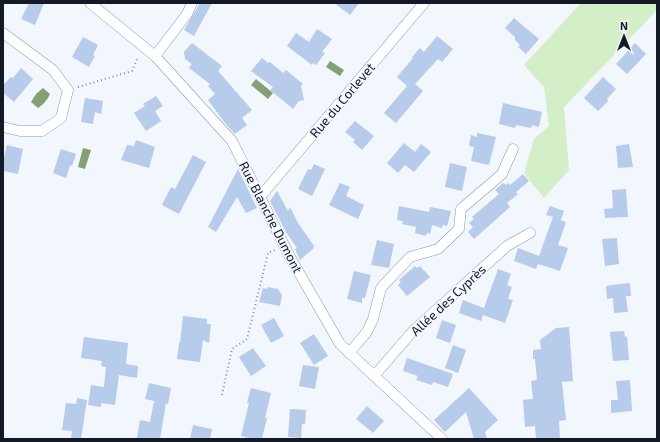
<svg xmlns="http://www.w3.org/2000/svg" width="660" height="442" viewBox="0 0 660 442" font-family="'Exo 2',sans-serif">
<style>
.green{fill:#d4eec7}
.water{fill:#84a176}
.building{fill:#b7cbea}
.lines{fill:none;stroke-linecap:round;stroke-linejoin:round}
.minor-casing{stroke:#8699b6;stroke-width:11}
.path{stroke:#8a8f98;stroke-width:2;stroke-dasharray:1 3;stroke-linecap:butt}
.minor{stroke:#fff;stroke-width:10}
.labels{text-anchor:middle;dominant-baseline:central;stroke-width:3;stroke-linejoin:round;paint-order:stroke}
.street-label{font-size:13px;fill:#131a25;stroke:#f2f6fd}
</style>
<rect width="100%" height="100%" fill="#f2f6fd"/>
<path class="green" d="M 581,3 L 657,3 L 657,10 L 564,107 L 569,170 L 544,198 L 524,173 L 534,139 L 549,126 L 544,87 L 524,65 Z"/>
<g class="water">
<path d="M 330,61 L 344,70 L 340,76 L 326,67 Z"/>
<path d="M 256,79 L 273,93 L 268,99 L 251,85 Z"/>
<path d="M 43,88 L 50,94 C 47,100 44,104 38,108 L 31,102 L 36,94 Z"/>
<path d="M 83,148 L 91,150 L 85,169 L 78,167 Z"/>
</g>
<g class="building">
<path d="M 29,3 L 44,3 L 35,25 L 21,19 Z"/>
<path d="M 200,3 L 212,3 L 194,36 L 184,30 Z"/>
<path d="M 334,3 L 359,3 L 350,15 Z"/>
<path d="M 514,18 L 539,39 L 526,54 L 518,47 L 520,45 L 515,40 L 515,37 L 505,28 Z"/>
<path d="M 317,29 L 332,39 L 322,52 L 325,53 L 316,65 L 313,63 L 312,65 L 287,46 L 296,33 L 309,42 Z"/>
<path d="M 437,36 L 453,49 L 442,62 L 438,59 L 415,84 L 423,91 L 396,123 L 384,113 L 407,86 L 397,77 L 413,58 L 412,57 L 420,48 L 424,52 Z"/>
<path d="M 83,37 L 98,45 L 93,55 L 95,56 L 89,67 L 72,57 Z"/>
<path d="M 192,43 L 222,66 L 218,71 L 252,110 L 242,118 L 247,125 L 235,134 L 225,123 L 208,100 L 215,94 L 208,86 L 210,84 L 189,68 L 192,64 L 185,59 L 184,52 Z"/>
<path d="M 635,43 L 646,54 L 627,74 L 616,64 Z"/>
<path d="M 262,58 L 268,63 L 270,62 L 283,73 L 286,70 L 303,84 L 301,86 L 304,100 L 299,101 L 293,109 L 270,90 L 273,87 L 251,71 Z"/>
<path d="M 21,68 L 33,79 L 14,102 L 3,93 L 3,85 L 11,77 L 13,78 Z"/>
<path d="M 603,77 L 616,89 L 607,99 L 608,101 L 598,111 L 584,98 Z"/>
<path d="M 156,96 L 163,106 L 155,111 L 161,121 L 146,131 L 134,113 L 145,106 L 143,104 Z"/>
<path d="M 85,98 L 103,101 L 101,114 L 95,112 L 93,124 L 81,122 Z"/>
<path d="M 503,103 L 542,112 L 539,127 L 532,125 L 531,128 L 516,125 L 515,128 L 499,124 Z"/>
<path d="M 355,121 L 374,136 L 362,150 L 353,142 L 355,140 L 345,132 Z"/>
<path d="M 477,133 L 496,137 L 489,165 L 471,161 L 474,147 L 469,146 L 471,135 L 477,137 Z"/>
<path d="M 136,140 L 155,147 L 149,168 L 121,160 L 127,145 L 134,146 Z"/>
<path d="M 404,143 L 415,152 L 421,144 L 431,152 L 414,172 L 405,165 L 398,173 L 387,163 Z"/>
<path d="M 629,144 L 633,167 L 618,168 L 616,146 Z"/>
<path d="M 7,145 L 23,149 L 18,174 L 3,171 L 3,162 Z"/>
<path d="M 61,149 L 76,154 L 72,166 L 70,165 L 66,178 L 53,173 Z"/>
<path d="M 193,155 L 206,162 L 179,214 L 162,205 L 171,187 L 175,189 Z"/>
<path d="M 450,163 L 467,167 L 462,191 L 445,187 Z"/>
<path d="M 314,164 L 325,169 L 312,196 L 298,189 L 308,169 L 311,170 Z"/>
<path d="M 238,169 L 257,208 L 246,213 L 237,197 L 216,232 L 208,227 Z"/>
<path d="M 523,174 L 529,181 L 516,192 L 518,194 L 507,203 L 510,207 L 474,239 L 468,232 L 473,227 L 469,223 L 474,219 L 472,217 L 499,194 L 495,190 L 503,183 L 506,185 L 508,183 L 510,185 Z"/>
<path d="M 340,183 L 350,187 L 346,196 L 364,205 L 358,219 L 329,205 Z"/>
<path d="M 626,189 L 628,217 L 605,218 L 604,209 L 613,208 L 612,190 Z"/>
<path d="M 277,191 L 288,211 L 290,207 L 298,223 L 314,246 L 313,246 L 314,248 L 300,260 L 295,249 L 297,248 L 286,232 L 270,201 Z"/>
<path d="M 399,206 L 429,212 L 430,207 L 451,211 L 447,226 L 443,225 L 442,228 L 432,225 L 430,234 L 427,233 L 426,236 L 415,233 L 416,227 L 402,224 L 403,221 L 397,220 Z"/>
<path d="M 550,206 L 564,211 L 561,220 L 560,220 L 566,222 L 558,245 L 568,248 L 560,271 L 538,264 L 536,269 L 514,261 L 518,248 L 539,256 L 553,217 L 546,215 Z"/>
<path d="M 617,238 L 619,264 L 605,266 L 602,239 Z"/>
<path d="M 377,240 L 394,244 L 389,268 L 371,265 Z"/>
<path d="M 415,266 L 417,268 L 420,266 L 430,277 L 407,296 L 398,285 L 401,282 L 399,280 Z"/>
<path d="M 498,269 L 511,274 L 507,285 L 512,287 L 508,299 L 513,300 L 505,323 L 483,315 L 481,321 L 459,313 L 463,300 L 484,308 Z"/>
<path d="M 354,271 L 371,275 L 365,298 L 362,298 L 362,303 L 347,299 Z"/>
<path d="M 630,283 L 631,296 L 626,296 L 628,312 L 614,313 L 613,298 L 607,299 L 606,286 L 612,285 L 611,285 Z"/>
<path d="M 268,287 L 278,289 L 282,295 L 280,306 L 259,302 L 263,288 L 267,289 Z"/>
<path d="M 183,316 L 207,319 L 207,324 L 211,324 L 209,343 L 203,340 L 200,362 L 177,359 L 179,343 L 180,343 Z"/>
<path d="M 274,318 L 284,336 L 271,343 L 261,325 Z"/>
<path d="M 442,320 L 456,325 L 450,343 L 436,338 Z"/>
<path d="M 569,327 L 573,381 L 562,382 L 566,420 L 559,421 L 560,439 L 536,439 L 535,426 L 525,427 L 523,400 L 533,399 L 531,381 L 537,380 L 535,359 L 533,359 L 533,350 L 541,349 L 540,340 L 556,328 Z"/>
<path d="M 624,331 L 625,337 L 627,336 L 629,360 L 613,361 L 610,332 Z"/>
<path d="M 314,334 L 328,356 L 314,365 L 300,343 Z"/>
<path d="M 84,337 L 128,343 L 126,364 L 138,366 L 137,378 L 119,375 L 115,405 L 101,403 L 101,407 L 88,405 L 91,385 L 104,387 L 106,367 L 101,366 L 102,361 L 81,358 Z"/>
<path d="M 453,345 L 466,350 L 458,373 L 445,368 Z"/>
<path d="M 253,348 L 266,366 L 251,376 L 239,357 Z"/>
<path d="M 407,358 L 453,374 L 448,387 L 433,382 L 432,385 L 416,380 L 418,376 L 403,371 Z"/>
<path d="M 303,365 L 319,367 L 315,389 L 299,386 Z"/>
<path d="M 630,380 L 632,411 L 611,413 L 611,400 L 618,400 L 616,381 Z"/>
<path d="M 149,383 L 171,388 L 168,404 L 166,403 L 160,439 L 146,439 L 137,438 L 140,420 L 150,422 L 154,401 L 145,399 Z"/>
<path d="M 251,388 L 271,393 L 265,418 L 267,418 L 262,439 L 253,439 L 241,436 L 249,403 L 247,403 Z"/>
<path d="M 469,388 L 498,420 L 485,432 L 487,439 L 474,439 L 466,412 L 445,432 L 434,420 Z"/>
<path d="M 77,398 L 87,400 L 81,439 L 71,438 L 72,431 L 62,430 L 66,403 L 76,404 Z"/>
<path d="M 367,406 L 384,421 L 373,433 L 356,419 Z"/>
<path d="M 290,409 L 306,410 L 305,424 L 302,424 L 301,438 L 288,437 Z"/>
<path d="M 193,425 L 212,429 L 210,439 L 190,439 Z"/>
</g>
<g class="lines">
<g class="minor-casing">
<g id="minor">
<path d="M 90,3 L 155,56 L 232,141 L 290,257 L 340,344 L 442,439"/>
<path d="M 3,33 L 53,70 L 68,90 L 61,118 L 42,131 L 20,131 L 3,127"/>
<path d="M 155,56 L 187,14 L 192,3"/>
<path d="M 260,197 L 424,3"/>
<path d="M 349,353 L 367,332 L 373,319 L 381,288 L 410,257 L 438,249 L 459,229 L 461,209 L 502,174 L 513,149"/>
<path d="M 374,376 L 413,331 L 507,246 L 530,233"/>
</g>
</g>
<g class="path">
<path d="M 78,87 L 132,71 L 138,57"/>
<path d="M 222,395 L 232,349 L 247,339 L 268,253 L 275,250"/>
</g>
<use href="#minor" class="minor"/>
</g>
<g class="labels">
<g class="street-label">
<text transform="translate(342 100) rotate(-50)">Rue du Corlevet</text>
<text transform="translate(271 217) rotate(63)">Rue Blanche Dumont</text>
<text transform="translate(448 300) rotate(-43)">Allée des Cyprès</text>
</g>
</g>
<rect width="660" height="442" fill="none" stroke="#131a25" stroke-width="8"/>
<g transform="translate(624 36)" stroke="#f2f6fd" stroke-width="3" paint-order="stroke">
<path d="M0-3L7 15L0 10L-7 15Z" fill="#131a25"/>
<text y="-6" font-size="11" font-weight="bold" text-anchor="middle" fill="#131a25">N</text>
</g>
</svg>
